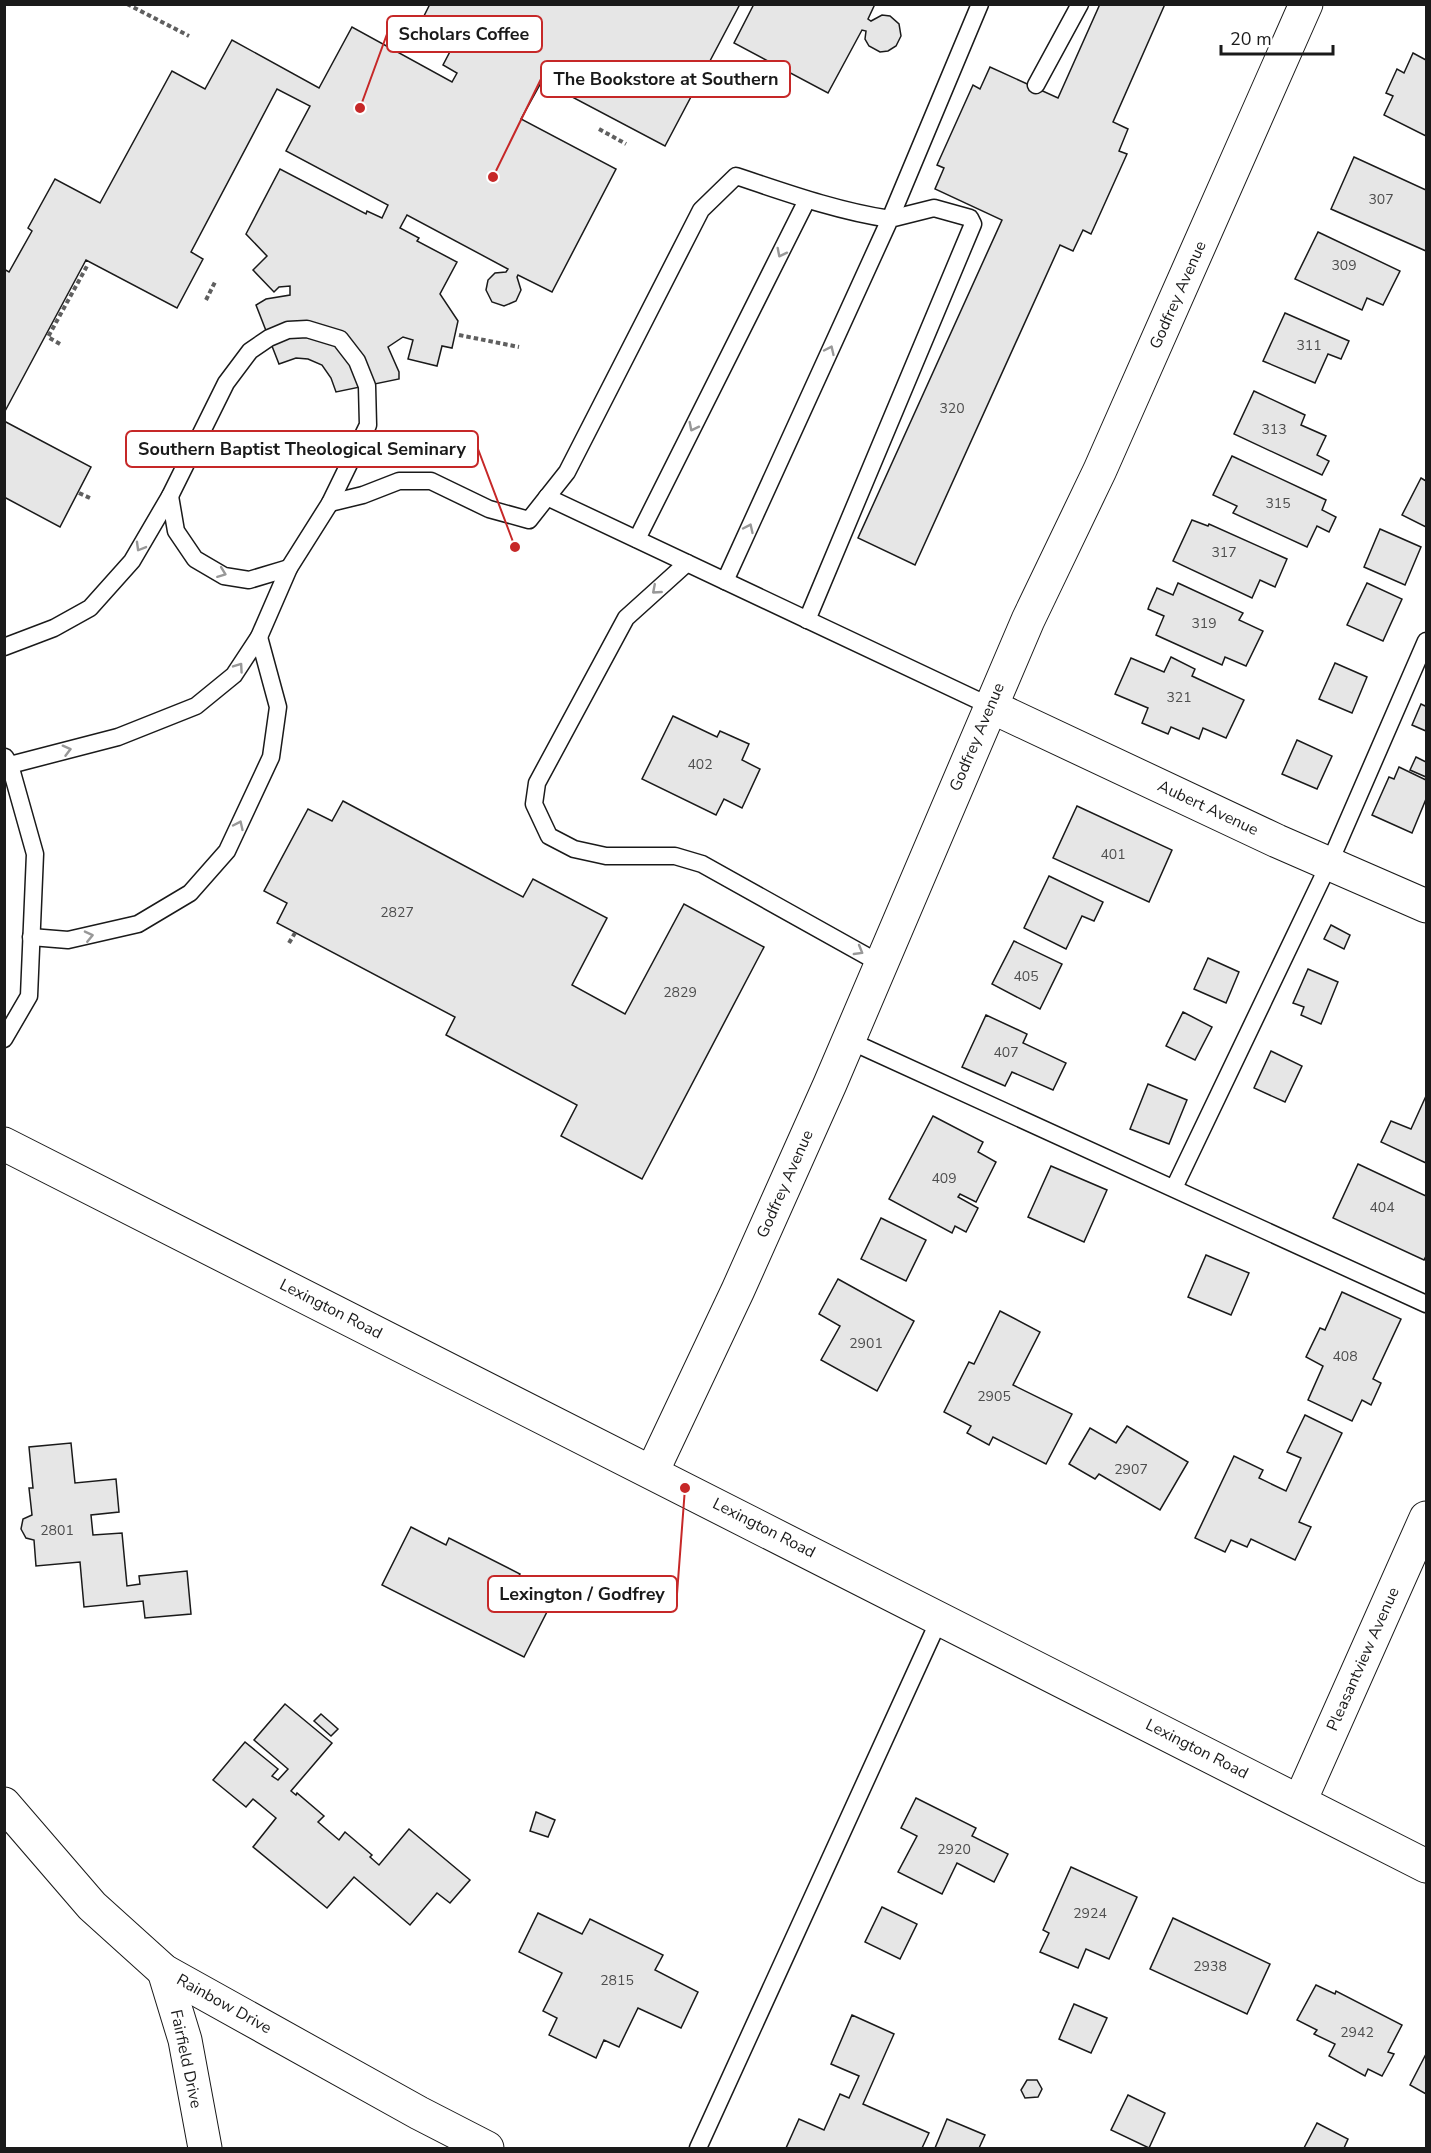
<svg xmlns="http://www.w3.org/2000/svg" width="1431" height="2153" viewBox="0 0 1431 2153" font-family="'Nunito Sans',sans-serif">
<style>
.building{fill:#e6e6e6;stroke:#1a1a1a;stroke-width:1.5}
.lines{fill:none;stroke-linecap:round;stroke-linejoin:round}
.service-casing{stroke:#1a1a1a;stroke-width:19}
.minor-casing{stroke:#1a1a1a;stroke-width:35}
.primary-casing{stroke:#1a1a1a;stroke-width:35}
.path{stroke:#5f5f5f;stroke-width:4;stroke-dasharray:4.5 3;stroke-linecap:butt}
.service{stroke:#fff;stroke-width:16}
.minor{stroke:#fff;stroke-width:33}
.primary{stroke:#fff;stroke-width:33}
.oneway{stroke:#989898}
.labels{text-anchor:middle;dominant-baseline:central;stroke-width:4.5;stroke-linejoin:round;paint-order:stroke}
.number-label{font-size:14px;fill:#4d4d4d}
.street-label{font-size:16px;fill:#1a1a1a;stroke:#fff}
.leader{fill:none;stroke:#c62828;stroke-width:2}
.callout-dot{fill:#c62828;stroke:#fff;stroke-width:2}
.callout{fill:#fff;stroke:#c62828;stroke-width:2}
.callout-label{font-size:18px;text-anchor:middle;font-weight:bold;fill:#1a1a1a}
</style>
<rect width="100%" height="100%" fill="#fff"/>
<g class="building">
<path d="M 430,4 L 740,4 L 665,146 L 542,81 L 521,119 L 616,169 L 552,292 L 518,275 L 517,277 L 521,290 L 516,301 L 504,306 L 492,302 L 486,290 L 488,280 L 495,273 L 506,272 L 508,269 L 407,215 L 400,228 L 419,238 L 417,241 L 457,262 L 440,294 L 458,321 L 452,348 L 442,346 L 437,366 L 408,359 L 413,340 L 403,337 L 388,347 L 399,372 L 399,379 L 336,392 L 331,378 L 322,365 L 308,359 L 296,358 L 279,364 L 256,305 L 266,299 L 290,295 L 290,286 L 279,287 L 274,292 L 253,270 L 267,256 L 246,234 L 280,169 L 366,214 L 367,211 L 382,218 L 388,205 L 286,151 L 310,106 L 277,89 L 191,252 L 203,259 L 177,308 L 86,260 L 4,413 L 4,269 L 9,272 L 32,231 L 28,228 L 55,179 L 100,203 L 172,71 L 205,89 L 232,40 L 319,88 L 352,27 L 452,82 L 457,73 L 443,65 L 454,44 L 468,52 L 473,43 L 424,16 Z"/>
<path d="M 754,4 L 875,4 L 868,19 L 871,21 L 882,15 L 890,16 L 899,24 L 901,36 L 896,46 L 888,51 L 880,52 L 869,46 L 865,39 L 866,31 L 862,30 L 828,93 L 734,43 Z"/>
<path d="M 1100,4 L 1165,4 L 1113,122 L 1128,129 L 1119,151 L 1127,154 L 1091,234 L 1083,230 L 1073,251 L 1060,245 L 915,565 L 858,538 L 1002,220 L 935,189 L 944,168 L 937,165 L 973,85 L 980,89 L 990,67 L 1058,98 Z"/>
<path d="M 1413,53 L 1426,60 L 1426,136 L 1384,115 L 1393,96 L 1386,93 L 1397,69 L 1404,73 Z"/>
<path d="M 1354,157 L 1426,190 L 1426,251 L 1331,209 Z"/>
<path d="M 1318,232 L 1400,271 L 1383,305 L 1367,298 L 1362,310 L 1295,279 Z"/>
<path d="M 1285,313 L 1349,341 L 1341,359 L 1328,354 L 1315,383 L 1263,361 Z"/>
<path d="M 1254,391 L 1305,415 L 1301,425 L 1326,436 L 1317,455 L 1329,461 L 1322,475 L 1234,434 Z"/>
<path d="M 4,421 L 91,467 L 60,527 L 4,497 Z"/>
<path d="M 1232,456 L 1326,500 L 1322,510 L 1336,517 L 1329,532 L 1317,526 L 1307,547 L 1233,513 L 1237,506 L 1213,495 Z"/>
<path d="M 1421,478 L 1426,481 L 1426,527 L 1402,515 Z"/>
<path d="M 1192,520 L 1208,526 L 1209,524 L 1287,559 L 1275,587 L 1260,580 L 1252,598 L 1173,561 Z"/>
<path d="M 1380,529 L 1421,547 L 1405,585 L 1364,567 Z"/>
<path d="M 1178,583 L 1243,613 L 1239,620 L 1263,631 L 1246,666 L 1225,657 L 1222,665 L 1156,635 L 1164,616 L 1148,609 L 1149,606 L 1157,588 L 1173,595 Z"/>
<path d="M 1367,583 L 1402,599 L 1383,641 L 1347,625 Z"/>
<path d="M 1171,657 L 1195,669 L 1192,676 L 1244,700 L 1226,738 L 1203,728 L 1199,739 L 1171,727 L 1168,734 L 1142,723 L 1148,708 L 1115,694 L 1131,658 L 1164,672 Z"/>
<path d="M 1335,663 L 1367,677 L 1352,713 L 1319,699 Z"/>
<path d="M 1421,704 L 1425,706 L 1426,704 L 1426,731 L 1412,725 Z"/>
<path d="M 673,716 L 717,737 L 720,731 L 749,744 L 742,760 L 760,769 L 742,808 L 724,799 L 716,815 L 642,779 Z"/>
<path d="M 1297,740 L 1332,756 L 1317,789 L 1282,774 Z"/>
<path d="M 1416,757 L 1426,762 L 1426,777 L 1410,770 Z"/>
<path d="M 1399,767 L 1426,780 L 1426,799 L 1412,833 L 1372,815 L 1389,777 L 1394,779 Z"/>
<path d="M 343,801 L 523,897 L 533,879 L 607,918 L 572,985 L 625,1014 L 684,904 L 764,947 L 642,1179 L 561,1136 L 577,1105 L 448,1036 L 446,1035 L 455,1017 L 277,923 L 287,903 L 264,891 L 308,809 L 332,821 Z"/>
<path d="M 1077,806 L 1172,850 L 1149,902 L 1053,858 Z"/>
<path d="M 1049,876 L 1103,902 L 1094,921 L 1082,916 L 1066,949 L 1024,928 Z"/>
<path d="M 1331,925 L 1350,935 L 1344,949 L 1324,939 Z"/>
<path d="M 1014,941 L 1062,964 L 1040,1009 L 992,984 Z"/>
<path d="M 1208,958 L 1239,972 L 1226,1003 L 1194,989 Z"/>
<path d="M 1308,969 L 1338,982 L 1321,1024 L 1301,1015 L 1304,1007 L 1293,1003 Z"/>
<path d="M 1183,1012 L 1212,1027 L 1195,1060 L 1166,1046 Z"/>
<path d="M 986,1015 L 1027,1034 L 1023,1043 L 1066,1063 L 1053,1090 L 1012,1072 L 1005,1086 L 962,1067 Z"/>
<path d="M 1271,1051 L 1302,1066 L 1285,1102 L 1254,1088 Z"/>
<path d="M 1148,1084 L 1187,1100 L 1169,1144 L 1130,1129 Z"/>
<path d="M 1426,1096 L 1426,1163 L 1381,1142 L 1391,1121 L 1411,1129 Z"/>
<path d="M 933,1116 L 983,1142 L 978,1152 L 996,1162 L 976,1202 L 960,1194 L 958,1197 L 978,1208 L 966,1232 L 955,1226 L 952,1233 L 889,1199 Z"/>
<path d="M 1358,1164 L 1426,1196 L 1426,1256 L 1424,1260 L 1333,1218 Z"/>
<path d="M 1051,1166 L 1107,1190 L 1084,1242 L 1028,1217 Z"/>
<path d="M 881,1218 L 926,1240 L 906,1281 L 861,1259 Z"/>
<path d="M 1206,1255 L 1249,1273 L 1231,1315 L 1188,1297 Z"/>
<path d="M 838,1279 L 914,1321 L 877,1391 L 821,1360 L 840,1326 L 819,1314 Z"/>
<path d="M 1342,1292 L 1401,1319 L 1373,1379 L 1381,1383 L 1371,1405 L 1362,1400 L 1352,1421 L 1308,1400 L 1323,1366 L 1306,1357 L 1320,1328 L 1325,1330 Z"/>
<path d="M 1000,1311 L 1040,1332 L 1013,1385 L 1072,1414 L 1046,1464 L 993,1437 L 989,1445 L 967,1433 L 971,1426 L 944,1412 L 969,1362 L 974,1364 Z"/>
<path d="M 1305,1415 L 1342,1433 L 1299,1522 L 1311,1527 L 1295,1560 L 1251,1539 L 1247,1547 L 1231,1540 L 1225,1552 L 1195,1538 L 1234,1456 L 1263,1470 L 1259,1478 L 1286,1491 L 1301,1458 L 1287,1452 Z"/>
<path d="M 1127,1426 L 1188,1462 L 1160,1510 L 1099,1474 L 1095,1479 L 1069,1464 L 1090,1428 L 1116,1443 Z"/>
<path d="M 71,1443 L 75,1483 L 116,1479 L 119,1512 L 91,1515 L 93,1535 L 122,1533 L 127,1586 L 140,1584 L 139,1576 L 187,1571 L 191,1614 L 145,1618 L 143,1601 L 84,1607 L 80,1562 L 36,1566 L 34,1540 L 26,1538 L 21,1529 L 23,1519 L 32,1515 L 29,1488 L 33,1488 L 29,1447 Z"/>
<path d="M 411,1527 L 446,1545 L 449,1538 L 520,1574 L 517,1579 L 554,1598 L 524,1657 L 382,1585 Z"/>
<path d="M 285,1704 L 332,1743 L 291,1791 L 296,1795 L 297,1793 L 324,1816 L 318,1822 L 339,1840 L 345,1832 L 372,1855 L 370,1857 L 379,1865 L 409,1829 L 470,1880 L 450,1903 L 437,1893 L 410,1925 L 354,1877 L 327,1908 L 253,1847 L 276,1818 L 253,1799 L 246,1807 L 213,1780 L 245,1742 L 278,1769 L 272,1776 L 278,1780 L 288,1769 L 254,1740 Z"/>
<path d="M 321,1714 L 338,1729 L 331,1736 L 314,1721 Z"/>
<path d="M 916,1798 L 976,1828 L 972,1836 L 1008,1854 L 994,1882 L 957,1863 L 942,1894 L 898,1872 L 917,1836 L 901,1828 Z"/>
<path d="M 536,1812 L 555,1820 L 548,1837 L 530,1831 Z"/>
<path d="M 1071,1867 L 1137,1897 L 1109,1959 L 1086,1949 L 1078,1968 L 1040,1952 L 1049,1933 L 1043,1930 Z"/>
<path d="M 882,1907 L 917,1924 L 900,1959 L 865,1942 Z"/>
<path d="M 538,1913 L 582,1934 L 590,1919 L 663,1955 L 655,1970 L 698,1992 L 681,2028 L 638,2008 L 619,2047 L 604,2040 L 596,2058 L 549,2035 L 557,2018 L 543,2011 L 562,1973 L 519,1952 Z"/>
<path d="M 1173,1918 L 1270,1964 L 1247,2014 L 1150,1969 Z"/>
<path d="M 1316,1985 L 1335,1994 L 1336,1991 L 1402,2025 L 1388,2052 L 1394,2054 L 1382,2076 L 1368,2069 L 1365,2076 L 1329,2056 L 1335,2044 L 1314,2034 L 1317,2030 L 1297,2020 Z"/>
<path d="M 1074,2004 L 1107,2018 L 1091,2053 L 1059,2039 Z"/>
<path d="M 852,2015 L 894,2034 L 863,2104 L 929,2133 L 922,2148 L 786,2148 L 799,2119 L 824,2130 L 840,2094 L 849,2098 L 859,2076 L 831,2064 Z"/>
<path d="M 1426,2054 L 1426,2094 L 1410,2085 Z"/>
<path d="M 1027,2080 L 1037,2080 L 1042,2089 L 1038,2097 L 1025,2098 L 1021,2090 Z"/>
<path d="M 1128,2095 L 1165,2113 L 1149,2148 L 1111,2130 Z"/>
<path d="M 947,2119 L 985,2135 L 979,2148 L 935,2148 Z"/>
<path d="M 1317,2123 L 1348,2139 L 1344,2148 L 1304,2148 Z"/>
</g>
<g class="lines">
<g class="service-casing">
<g id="service">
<path d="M 1036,85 L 1080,4"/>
<path d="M 170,496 L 176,531 L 195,559 L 224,576 L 249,580 L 289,568"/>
<path d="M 547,497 L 990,706"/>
<path d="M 330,503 L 363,495 L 399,481 L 431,481 L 489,509 L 529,520 L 567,472 L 701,210 L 736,176 C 787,193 837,211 890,219 L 980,4"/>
<path d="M 637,539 L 807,200"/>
<path d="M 687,563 L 626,618 L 537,783 L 534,804 L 549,836 L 574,849 L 606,856 L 675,856 L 702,864 L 881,964"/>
<path d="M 725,581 L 890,219 L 934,208 L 970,218 L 973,224 L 807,620"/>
<path d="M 4,647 L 54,628 L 90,608 L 132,561 L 170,496 L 226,383 L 250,351 L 269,338 L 288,330 L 307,329 L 340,339 L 357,361 L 367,386 L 368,425 L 330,503 L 289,568 L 259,637 L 234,675 L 196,706 L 118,737 L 10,765"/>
<path d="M 31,937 L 68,940 L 138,924 L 190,893 L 227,851 L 271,757 L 278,707 L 259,637"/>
<path d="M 4,1039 L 29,996 L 35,854 L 10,765 L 5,757"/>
<path d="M 848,1040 L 1426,1304"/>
<path d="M 1174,1188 L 1329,864 L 1426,641"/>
<path d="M 698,2148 L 940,1618"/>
</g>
</g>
<g class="minor-casing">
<g id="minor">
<path d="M 990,706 L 1277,841 L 1426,906"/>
<path d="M 652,1472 L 738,1290 L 830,1084 L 1028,620 L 1100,470 L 1306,4"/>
<path d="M 1300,1801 L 1426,1518"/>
<path d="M 4,1804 L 92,1906 L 164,1971 L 419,2113 L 487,2148"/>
<path d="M 164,1971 L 185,2040 L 205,2148"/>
</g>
</g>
<g class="primary-casing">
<path id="primary" d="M 4,1144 L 1426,1866"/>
</g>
<g class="path">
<path d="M 127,4 L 189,36"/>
<path d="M 599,129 L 626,144"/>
<path d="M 206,300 L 215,282"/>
<path d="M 459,335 L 519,347"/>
<path d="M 60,344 L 48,337 L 87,266"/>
<path d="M 79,493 L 90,498"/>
<path d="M 289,943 L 295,933"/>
</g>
<use href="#service" class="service"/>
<use href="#minor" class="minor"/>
<use href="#primary" class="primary"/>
</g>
<defs><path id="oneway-chevron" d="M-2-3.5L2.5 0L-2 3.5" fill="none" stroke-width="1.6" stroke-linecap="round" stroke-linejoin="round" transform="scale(1.5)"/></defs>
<g class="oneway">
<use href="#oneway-chevron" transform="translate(781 253) rotate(117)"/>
<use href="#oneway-chevron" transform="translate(830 350) rotate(-65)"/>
<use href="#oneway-chevron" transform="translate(693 427) rotate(117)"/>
<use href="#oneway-chevron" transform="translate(749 528) rotate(-65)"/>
<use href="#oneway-chevron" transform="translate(140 547) rotate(120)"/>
<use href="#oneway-chevron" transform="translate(222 573) rotate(21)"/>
<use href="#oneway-chevron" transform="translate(656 590) rotate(139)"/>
<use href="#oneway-chevron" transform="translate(239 667) rotate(-55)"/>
<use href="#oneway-chevron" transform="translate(67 750) rotate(-15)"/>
<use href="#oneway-chevron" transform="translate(239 825) rotate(-65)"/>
<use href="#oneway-chevron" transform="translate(89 936) rotate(-13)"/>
<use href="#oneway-chevron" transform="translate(859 951) rotate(30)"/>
</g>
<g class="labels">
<g class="number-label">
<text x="1381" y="199">307</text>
<text x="1344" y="265">309</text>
<text x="1309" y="345">311</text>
<text x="952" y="408">320</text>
<text x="1274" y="429">313</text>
<text x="1278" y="503">315</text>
<text x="1224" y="552">317</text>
<text x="1204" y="623">319</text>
<text x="1179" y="697">321</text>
<text x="700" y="764">402</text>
<text x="1113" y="854">401</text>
<text x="397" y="912">2827</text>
<text x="1026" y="976">405</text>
<text x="680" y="992">2829</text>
<text x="1006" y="1052">407</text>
<text x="944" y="1178">409</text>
<text x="1382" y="1207">404</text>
<text x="866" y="1343">2901</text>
<text x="1345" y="1356">408</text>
<text x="994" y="1396">2905</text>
<text x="1131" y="1469">2907</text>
<text x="57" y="1530">2801</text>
<text x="954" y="1849">2920</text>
<text x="1090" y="1913">2924</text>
<text x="1210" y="1966">2938</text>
<text x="617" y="1980">2815</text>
<text x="1357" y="2032">2942</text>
</g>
<g class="street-label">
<text transform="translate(1178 295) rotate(-66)">Godfrey Avenue</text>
<text transform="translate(977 737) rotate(-67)">Godfrey Avenue</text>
<text transform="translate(1208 808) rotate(25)">Aubert Avenue</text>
<text transform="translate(785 1184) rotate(-66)">Godfrey Avenue</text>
<text transform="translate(331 1309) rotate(27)">Lexington Road</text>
<text transform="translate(764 1528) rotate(27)">Lexington Road</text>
<text transform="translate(1363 1659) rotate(-66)">Pleasantview Avenue</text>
<text transform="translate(1197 1749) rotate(27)">Lexington Road</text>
<text transform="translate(224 2004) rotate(29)">Rainbow Drive</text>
<text transform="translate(186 2059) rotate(78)">Fairfield Drive</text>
</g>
</g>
<path class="leader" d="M360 108L387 34M493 177L541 79M515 547L478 449M685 1488L677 1594"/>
<g class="callout-dot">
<circle cx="360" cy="108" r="6"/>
<circle cx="493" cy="177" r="6"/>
<circle cx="515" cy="547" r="6"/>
<circle cx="685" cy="1488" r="6"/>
</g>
<g class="callout">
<rect x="387" y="16" width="155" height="36" rx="6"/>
<rect x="541" y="61" width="249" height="36" rx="6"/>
<rect x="126" y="431" width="352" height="36" rx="6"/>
<rect x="488" y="1576" width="189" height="36" rx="6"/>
</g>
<g class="callout-label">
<text x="464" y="40">Scholars Coffee</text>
<text x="666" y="85">The Bookstore at Southern</text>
<text x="302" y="455">Southern Baptist Theological Seminary</text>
<text x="582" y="1600">Lexington / Godfrey</text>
</g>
<rect width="1431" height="2153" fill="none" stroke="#1a1a1a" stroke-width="12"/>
<path d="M1221 45v9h112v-9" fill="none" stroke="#1a1a1a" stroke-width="3"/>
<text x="1230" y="45" font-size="18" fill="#1a1a1a" stroke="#ffffff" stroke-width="4.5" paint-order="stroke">20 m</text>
</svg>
